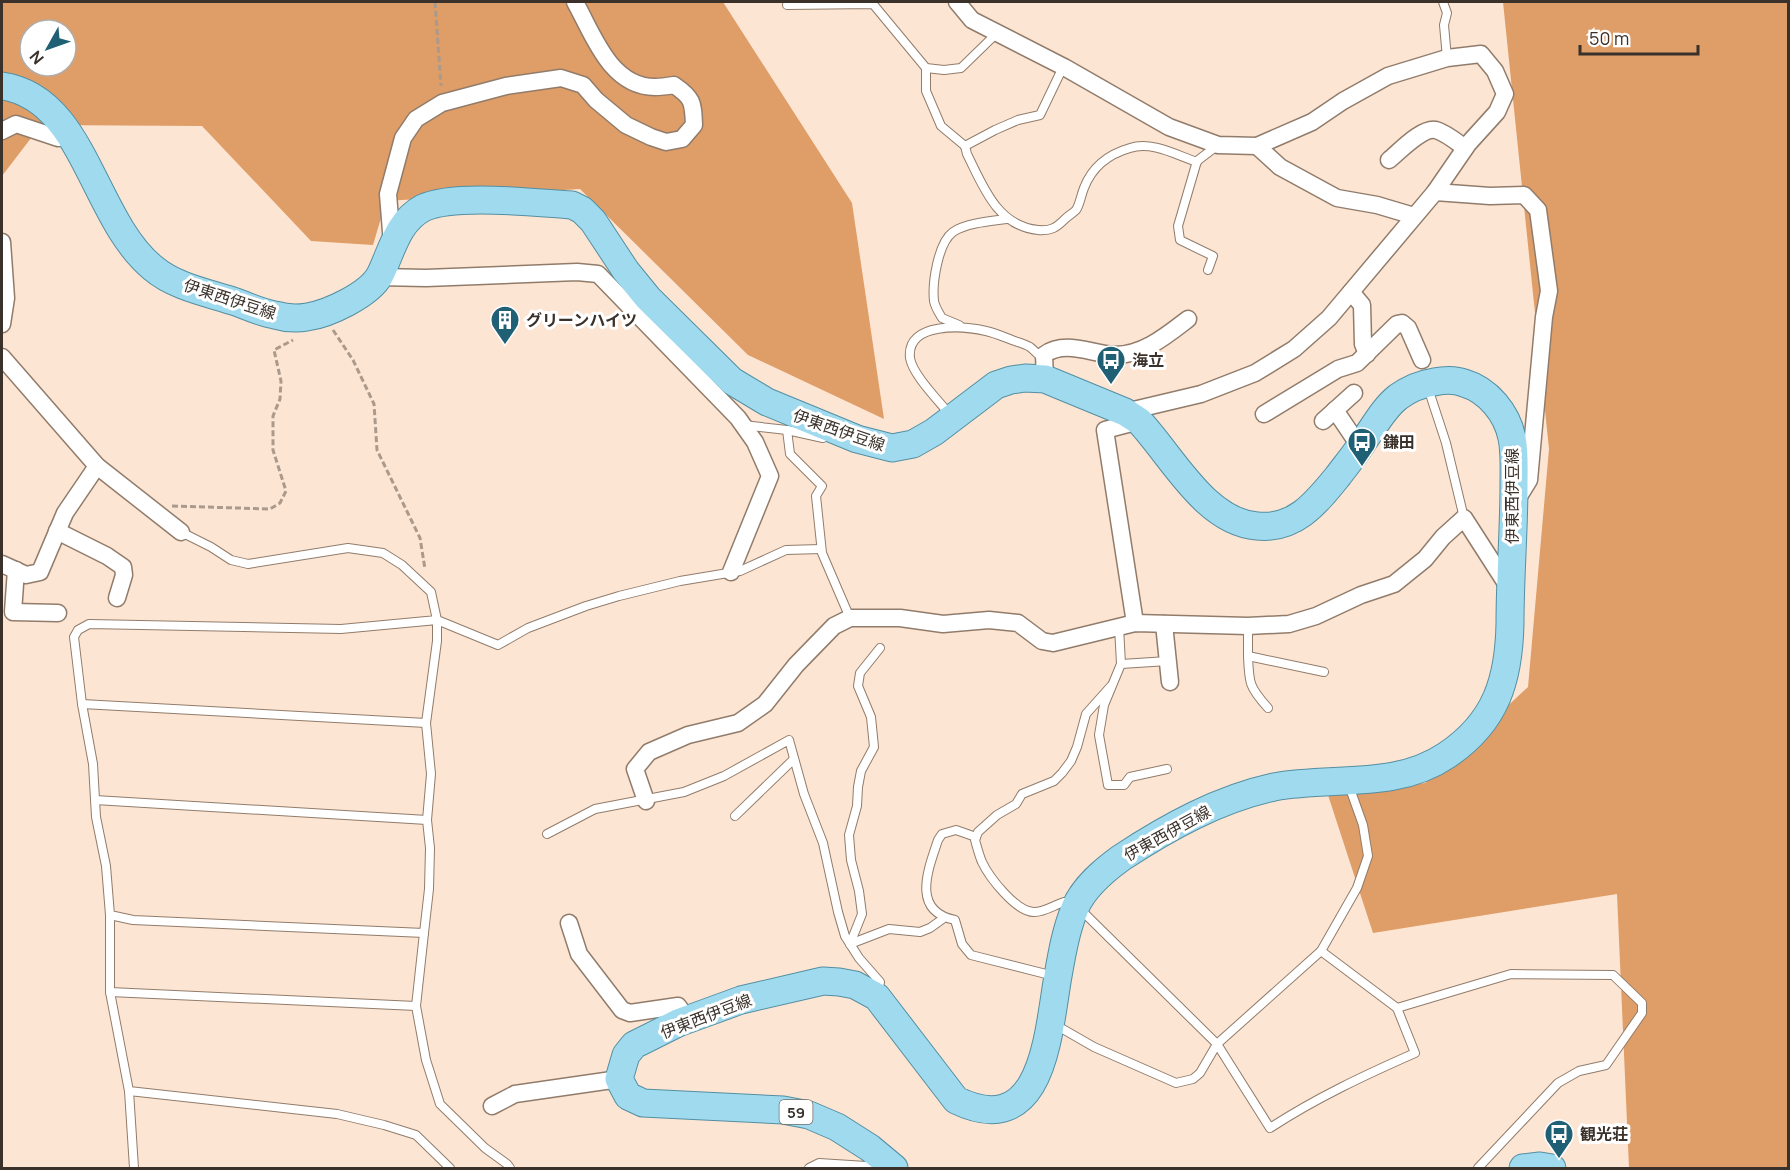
<svg xmlns="http://www.w3.org/2000/svg" width="1790" height="1170" viewBox="0 0 1790 1170" font-family="Manrope,'Noto Sans JP',sans-serif">
<style>
.forest{fill:#df9d67;fill-rule:evenodd}
.lines{fill:none;stroke-linecap:round;stroke-linejoin:round}
.lane-casing{stroke:#917c6b;stroke-width:10}
.street-casing{stroke:#917c6b;stroke-width:19}
.primary-casing{stroke:#538fa2;stroke-width:29}
.path{stroke:#ab9a8c;stroke-width:3;stroke-dasharray:6 3;stroke-linecap:butt}
.lane{stroke:#fff;stroke-width:8}
.street{stroke:#fff;stroke-width:16}
.primary{stroke:#a0daee;stroke-width:27}
.labels{text-anchor:middle;dominant-baseline:central;stroke-width:6;stroke-linejoin:round;paint-order:stroke}
.shield{fill:#fff;stroke:#756f6a;stroke-width:1.5}
.shield-label{font-size:15px;font-weight:bold;fill:#3a312a}
.street-label{font-size:16px;fill:#3a312a;stroke:#fff}
.poi-label{font-size:16px;font-weight:bold;fill:#3a312a;stroke:#fff;text-anchor:start}
</style>
<rect width="100%" height="100%" fill="#fde5d3"/>
<g class="forest">
<path d="M 2,2 L 723,2 L 852,203 L 884,419 L 748,355 L 580,189 L 386,201 L 373,245 L 311,241 L 202,126 L 41,125 L 2,176 ZM 30,30 L 66,30 L 66,66 L 30,66 Z"/>
<path d="M 1503,2 L 1788,2 L 1788,1168 L 1629,1168 L 1617,894 L 1373,933 L 1328,795 L 1425,783 L 1528,687 L 1549,449 Z"/>
</g>
<g class="lines">
<g class="lane-casing">
<g id="lane">
<path d="M 1443,2 L 1447,13 L 1444,25 L 1447,58"/>
<path d="M 787,5 L 873,4 L 926,68 L 926,91 L 941,126 L 965,146"/>
<path d="M 1063,67 L 1040,115 L 1018,120 L 995,130 L 965,146 L 967,154 C 983,186 997,226 1038,230 C 1051,231 1056,228 1065,219 C 1068,216 1073,213 1076,210 C 1080,204 1081,195 1084,188 C 1092,167 1109,154 1130,148 C 1152,141 1176,155 1197,162"/>
<path d="M 926,68 L 944,70 L 961,68 L 997,33"/>
<path d="M 1208,270 L 1213,256 L 1180,240 L 1178,226 L 1197,161 L 1218,145"/>
<path d="M 959,325 L 942,318 C 939,313 935,307 934,301 C 932,283 938,243 953,232 C 966,223 992,221 1007,219"/>
<path d="M 1428,388 L 1446,443 L 1464,518"/>
<path d="M 950,415 C 940,402 912,374 910,358 C 906,321 964,326 986,331 C 995,333 1004,337 1012,340 C 1017,342 1025,344 1030,347 C 1035,351 1038,355 1044,359"/>
<path d="M 743,425 L 787,430"/>
<path d="M 823,438 L 787,430 L 790,454 L 822,486 L 816,496 L 822,553 L 850,618"/>
<path d="M 181,532 L 211,547 L 231,560 L 248,564 L 348,548 L 383,553 L 402,565 L 431,592 L 437,620 L 437,641 L 426,723 L 431,774 L 427,820 L 430,848 L 429,889 L 424,933 L 133,920 L 110,915 L 106,866 L 96,817 L 93,764 L 82,704 L 74,637 L 78,630 L 89,624 L 341,629 L 437,620 L 498,645 L 528,628 L 586,606 L 619,596 L 680,581 L 740,571 L 786,550 L 821,549"/>
<path d="M 1248,626 L 1248,656 L 1324,672"/>
<path d="M 1119,627 L 1121,664 L 1104,705 L 1099,735 L 1108,785 L 1124,785 L 1130,777 L 1167,769"/>
<path d="M 1248,656 C 1249,683 1249,687 1268,708"/>
<path d="M 1121,664 L 1168,661"/>
<path d="M 1111,686 L 1086,714 L 1077,747 L 1071,761 L 1062,773 L 1054,781 L 1022,794 L 1016,804 L 997,815 L 978,832 L 975,840 C 977,847 979,855 982,862 C 989,877 1016,912 1034,912 C 1045,912 1054,905 1064,902 L 1076,905 L 1217,1044 L 1270,1128 C 1316,1098 1365,1075 1415,1053 L 1397,1008"/>
<path d="M 82,704 L 426,723"/>
<path d="M 1348,783 L 1363,825 L 1368,856 L 1357,888 L 1321,951 L 1397,1008 L 1511,974 L 1613,975 L 1642,1003 L 1642,1013 L 1606,1065 L 1579,1071 L 1558,1083 L 1478,1168"/>
<path d="M 95,800 L 427,820"/>
<path d="M 735,816 L 794,759"/>
<path d="M 547,834 L 595,809 L 684,792 L 724,776 L 789,740 L 804,794 L 823,843 L 838,912 L 845,936 L 859,958 L 880,982 L 878,992"/>
<path d="M 976,837 L 956,830 L 942,834 L 938,840 C 928,870 911,911 955,920 L 962,944 L 971,955 L 1054,976"/>
<path d="M 110,915 L 110,992 L 129,1091 L 337,1114 L 384,1125 L 416,1135 L 450,1168"/>
<path d="M 424,933 L 416,1006 L 426,1060 L 440,1104 L 485,1148 L 507,1164 L 510,1168"/>
<path d="M 850,944 L 862,914 L 859,891 L 851,860 L 849,835 L 857,806 L 858,787 L 861,771 L 874,747 L 871,717 L 858,686 L 860,673 L 880,648"/>
<path d="M 850,944 L 889,929 L 920,932 L 930,928 L 944,918"/>
<path d="M 110,992 L 416,1006"/>
<path d="M 1054,1024 L 1094,1047 L 1176,1083 L 1193,1079 L 1200,1073 L 1217,1044 L 1321,951"/>
<path d="M 129,1091 L 134,1168"/>
<path d="M 809,1168 L 819,1163 L 882,1167"/>
</g>
</g>
<g class="street-casing">
<g id="street">
<path d="M 957,2 L 972,20 L 1064,67 L 1169,127 L 1218,145 L 1257,146 L 1312,122 L 1343,101 L 1388,76 L 1447,58 L 1481,54 L 1495,71 L 1505,94 L 1497,112 L 1468,144 L 1435,192 L 1329,318 L 1294,349 L 1255,373 L 1201,394 L 1125,412"/>
<path d="M 2,131 L 16,124 L 58,138 L 70,133"/>
<path d="M 1257,146 L 1280,167 L 1337,198 L 1377,205 L 1414,216"/>
<path d="M 1389,160 C 1400,151 1422,127 1436,130 C 1446,133 1457,142 1465,148"/>
<path d="M 1435,192 L 1490,196 L 1524,195 L 1538,210 L 1549,291 L 1544,317 L 1529,480 L 1516,501"/>
<path d="M 2,242 L 6,298 L 2,324"/>
<path d="M 392,244 L 388,194 L 403,138 L 416,119 L 442,103 L 506,86 L 561,78 L 583,85 L 596,100 L 626,125 L 651,137 L 666,142 L 682,139 L 694,125 C 693,102 693,98 674,85 C 668,86 661,87 655,87 C 610,87 593,34 575,2"/>
<path d="M 379,277 L 426,278 L 577,272 L 598,274 L 738,418 L 755,442 L 770,476 L 731,572"/>
<path d="M 1351,292 L 1362,305 L 1363,344 L 1367,354"/>
<path d="M 2,357 L 97,466 L 181,532"/>
<path d="M 1045,379 L 1044,355 C 1064,340 1090,353 1113,355 C 1142,356 1166,336 1188,319"/>
<path d="M 1335,410 L 1360,447"/>
<path d="M 1264,414 L 1338,369 L 1357,363 L 1397,324 L 1402,323 L 1408,328 L 1422,360"/>
<path d="M 1323,421 L 1354,393"/>
<path d="M 57,531 L 107,556 L 123,567 L 124,575 L 117,598"/>
<path d="M 2,564 L 26,575 L 40,572 L 65,513 L 97,466"/>
<path d="M 16,570 L 13,612 L 58,613"/>
<path d="M 1135,623 L 1105,430 L 1139,421"/>
<path d="M 1164,624 L 1170,682"/>
<path d="M 646,801 L 635,769 L 649,752 L 688,735 L 738,723 L 765,704 L 796,665 L 834,626 L 850,618 L 900,618 L 943,624 L 989,620 L 1018,623 L 1042,641 L 1053,643 L 1135,623 L 1248,626 L 1289,624 L 1316,616 L 1361,595 L 1394,584 L 1425,559 L 1443,537 L 1464,518 L 1509,588"/>
<path d="M 569,923 L 579,954 L 622,1010 L 630,1013 L 678,1006 L 688,1020"/>
<path d="M 492,1106 L 515,1094 L 619,1079"/>
</g>
</g>
<g class="primary-casing">
<g id="primary">
<path d="M 2,86 C 85,98 92,218 153,268 C 175,287 209,293 236,302 C 249,307 262,313 275,315 C 285,318 296,319 307,317 C 328,314 369,295 380,275 C 392,251 397,222 423,208 C 454,193 536,203 572,205 L 582,210 L 593,221 L 626,271 L 648,298 L 732,381 L 767,402 L 857,439 L 892,448 L 913,444 L 934,432 L 996,385 L 1011,380 L 1025,378 L 1045,379 L 1125,412 L 1139,421 C 1172,456 1205,522 1257,526 C 1295,530 1316,503 1338,476 C 1347,464 1357,452 1365,439 C 1375,425 1384,408 1398,397 C 1409,389 1421,384 1434,382 C 1444,380 1454,379 1464,383 C 1488,390 1507,413 1512,438 C 1515,453 1514,469 1514,484 C 1514,531 1510,577 1510,623 C 1509,680 1496,722 1447,755 C 1396,790 1332,776 1274,787 C 1219,799 1168,827 1121,858 C 1103,871 1084,887 1075,908 C 1066,930 1062,953 1058,976 C 1048,1032 1044,1143 956,1100 L 877,997 L 855,985 L 839,982 L 823,981 L 741,1000 L 678,1023 L 634,1045 L 626,1055 L 619,1079 L 628,1096 L 643,1103 L 783,1110 L 809,1115 L 837,1127 L 870,1148 L 894,1168"/>
<path d="M 1523,1168 L 1540,1166 L 1552,1168"/>
</g>
</g>
<g class="path">
<path d="M 435,2 L 441,86"/>
<path d="M 333,330 L 353,360 L 374,404 L 377,450 L 420,538 L 425,569"/>
<path d="M 172,506 L 270,509 L 280,503 L 286,491 L 273,450 L 273,416 L 280,399 L 281,381 L 274,350 L 293,340"/>
</g>
<use href="#lane" class="lane"/>
<use href="#street" class="street"/>
<use href="#primary" class="primary"/>
</g>
<defs>
<g id="building-pin" transform="scale(1.5)"><path d="M0 17L-7.5 6A9.5 9.5 0 1 1 7.5 6Z" fill="#206075" stroke="#fff"/><path d="M-4-6H4V6H1V3H-1V6H-4ZM-2.5-4.3h1.7v1.8h-1.7ZM.8-4.3h1.7v1.8H.8ZM-2.5-1h1.7V.8h-1.7ZM.8-1h1.7V.8H.8Z" fill="#fff"/></g>
<g id="bus-pin" transform="scale(1.5)"><path d="M0 17L-7.5 6A9.5 9.5 0 1 1 7.5 6Z" fill="#206075" stroke="#fff"/><path d="M-5-6H5V4H4V6H2V4H-2V6H-4V4H-5ZM-3.5-4V0h7V-4ZM-3.5 1.2v1.5H-2V1.2ZM2 1.2v1.5H3.5V1.2Z" fill="#fff"/></g>
</defs>
<g fill-rule="evenodd">
<use href="#building-pin" x="505" y="320"/>
<use href="#bus-pin" x="1111" y="360"/>
<use href="#bus-pin" x="1362" y="442"/>
<use href="#bus-pin" x="1559" y="1134"/>
</g>
<g class="labels">
<rect class="shield" x="779.5" y="1100" width="33" height="24" rx="4.5"/>
<g class="shield-label">
<text x="796" y="1112">59</text>
</g>
<g class="street-label">
<text transform="translate(230 299) rotate(18)">伊東西伊豆線</text>
<text transform="translate(839 430) rotate(19)">伊東西伊豆線</text>
<text transform="translate(1512 496) rotate(-90)">伊東西伊豆線</text>
<text transform="translate(1167 833) rotate(-29)">伊東西伊豆線</text>
<text transform="translate(706 1016) rotate(-21)">伊東西伊豆線</text>
</g>
<g class="poi-label">
<text x="526" y="320">グリーンハイツ</text>
<text x="1132" y="360">海立</text>
<text x="1383" y="442">鎌田</text>
<text x="1580" y="1134">観光荘</text>
</g>
</g>
<rect width="1790" height="1170" fill="none" stroke="#3a312a" stroke-width="6"/>
<g transform="translate(48 48) rotate(230)"><circle r="28" fill="#ffffff" stroke="#b0adaa" stroke-width="1.5"/>
<path d="M0-4.5L10 22L0 15L-10 22Z" fill="#206075"/>
<text y="-9" font-size="16" font-weight="bold" text-anchor="middle" fill="#3a312a">N</text>
</g>
<path d="M1580 45v9h118v-9" fill="none" stroke="#3a312a" stroke-width="3"/>
<text x="1589" y="45" font-size="18" fill="#3a312a" stroke="#ffffff" stroke-width="4.5" paint-order="stroke">50 m</text>
</svg>
